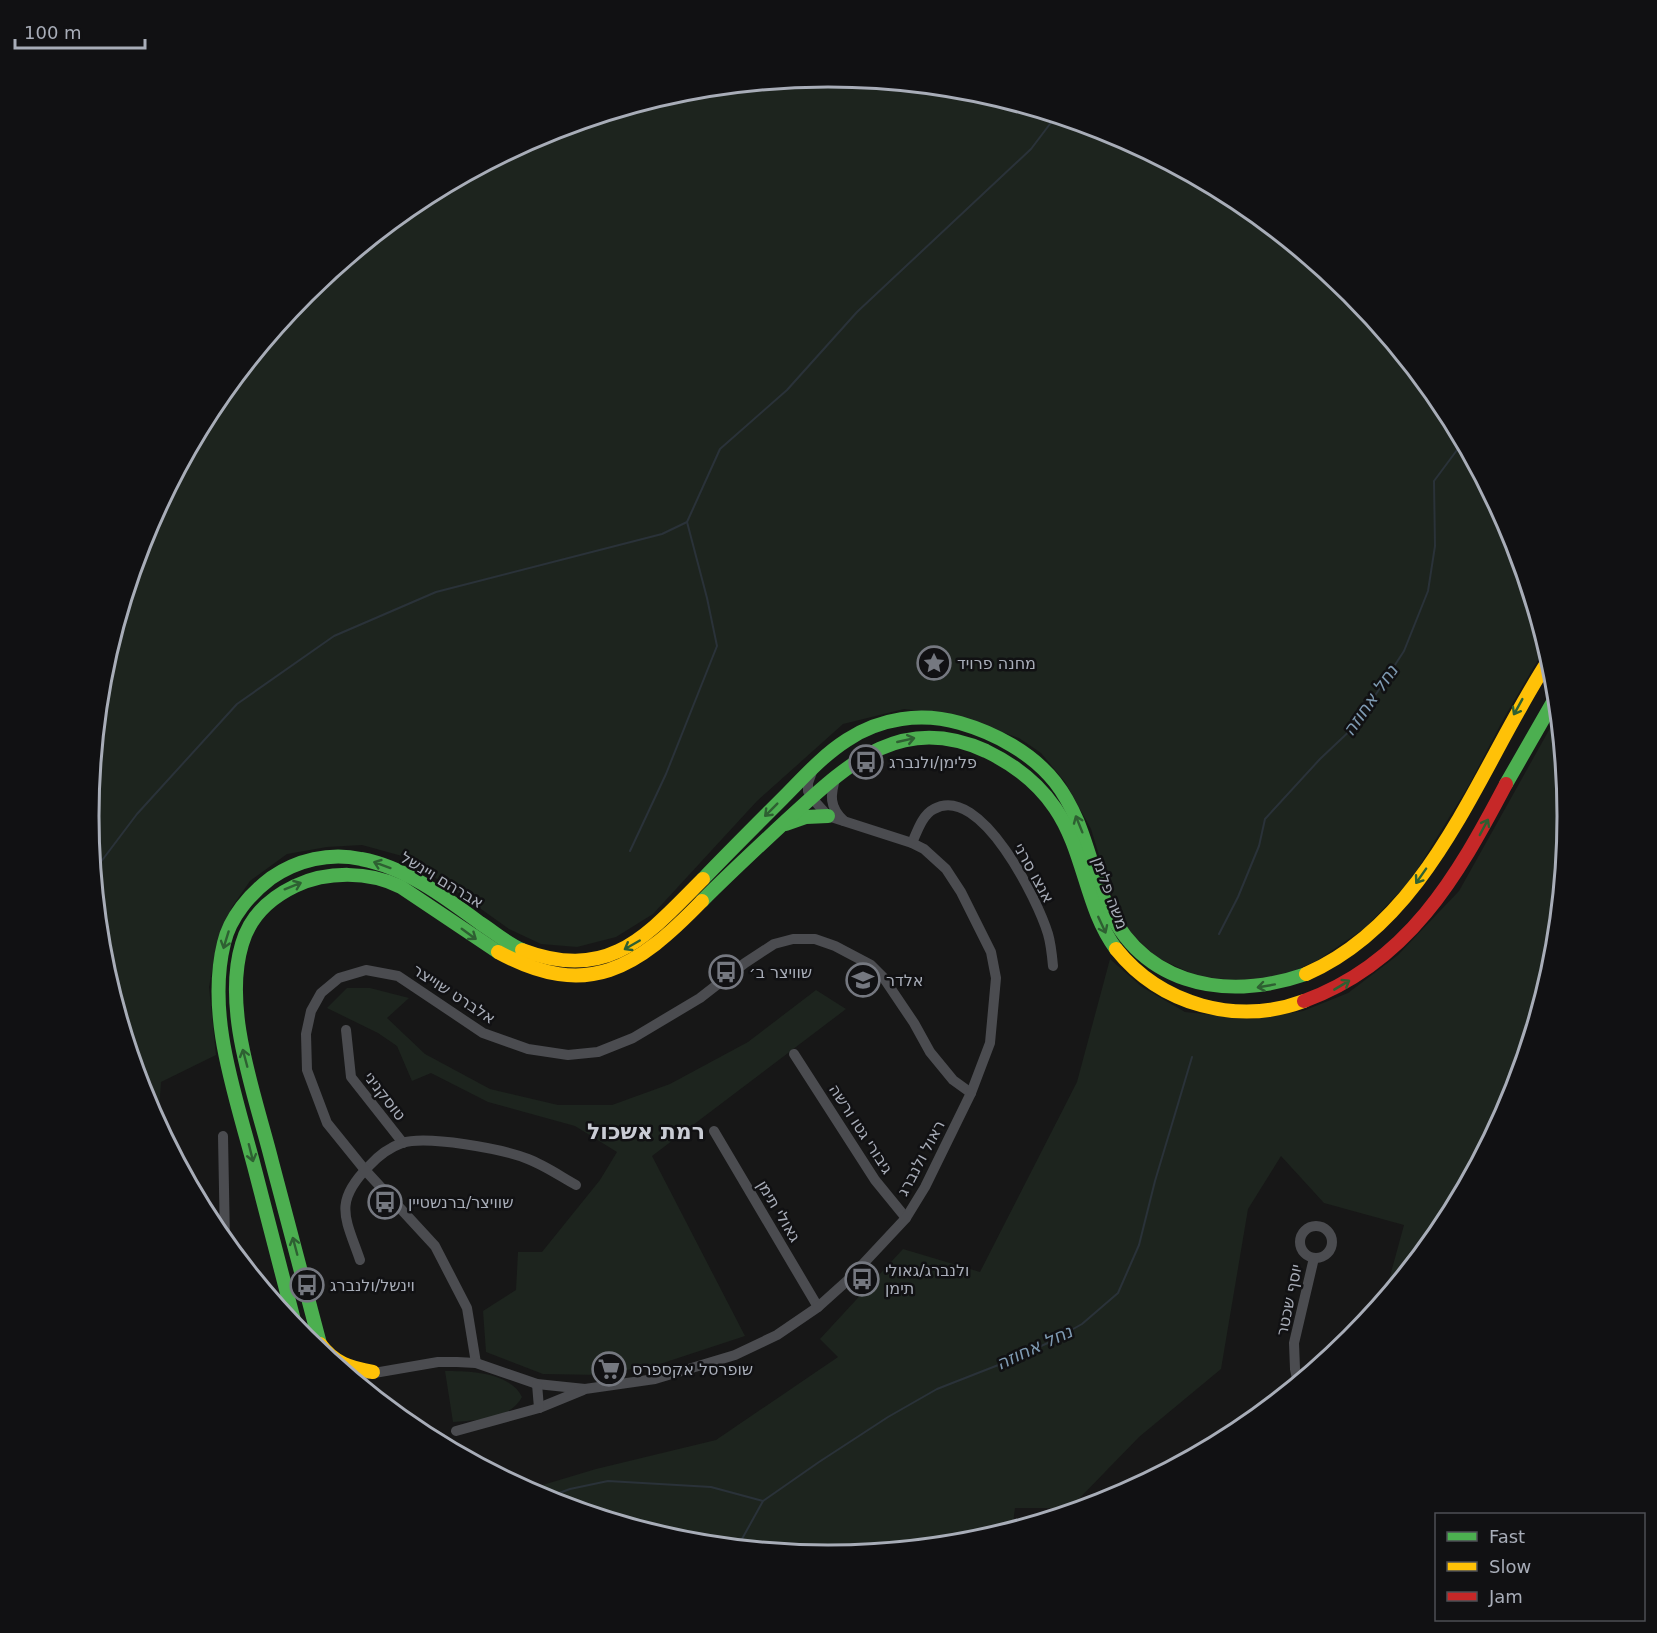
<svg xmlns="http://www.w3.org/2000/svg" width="1657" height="1633" viewBox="0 0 1657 1633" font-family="'DejaVu Sans',Heebo,sans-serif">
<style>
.green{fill:#1d241e}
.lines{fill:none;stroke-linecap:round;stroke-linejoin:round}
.stream{stroke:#2a3239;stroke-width:2}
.street{stroke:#4b4c50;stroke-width:10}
.fast{stroke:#4caf50;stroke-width:14}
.slow{stroke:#ffc107;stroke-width:14}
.jam{stroke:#c62828;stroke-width:14}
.oneway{stroke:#2e6032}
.labels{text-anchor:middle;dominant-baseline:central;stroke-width:5;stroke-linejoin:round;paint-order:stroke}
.poi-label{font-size:16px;fill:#a8adb8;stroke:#111113;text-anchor:start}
.street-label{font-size:16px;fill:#a8adb8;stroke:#111113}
.water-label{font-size:18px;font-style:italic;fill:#7f9bb3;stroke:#111113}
.district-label{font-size:22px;font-weight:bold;fill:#c9ccd4;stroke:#111113}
.rim{fill:none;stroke:#a8adb8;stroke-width:3}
</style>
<rect width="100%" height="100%" fill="#171717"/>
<g class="green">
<path d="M 829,77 L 973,91 L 1112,133 L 1240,201 L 1352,293 L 1444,406 L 1512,534 L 1546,646 L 1504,718 L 1469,785 L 1411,880 L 1365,928 L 1318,960 L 1278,978 L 1240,980 L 1199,977 L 1156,957 L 1128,930 L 1109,888 L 1091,829 L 1065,782 L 1041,753 L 1019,738 L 954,715 L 904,709 L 843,724 L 757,801 L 653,914 L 616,937 L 577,947 L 541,944 L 509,929 L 460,894 L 402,856 L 362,845 L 327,847 L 287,854 L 250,881 L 232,907 L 218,939 L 209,987 L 216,1055 L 161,1082 L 158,1124 L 145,1099 L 103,961 L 89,816 L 103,672 L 145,533 L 213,405 L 305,293 L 418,201 L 546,133 L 684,91 Z"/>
<path d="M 1558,714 L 1568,817 L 1554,961 L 1512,1100 L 1444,1228 L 1383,1302 L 1404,1225 L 1324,1203 L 1281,1156 L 1248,1209 L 1221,1369 L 1139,1437 L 1070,1508 L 1015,1508 L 1013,1523 L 975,1535 L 976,1541 L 973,1542 L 828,1556 L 684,1542 L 545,1500 L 526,1490 L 596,1469 L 716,1440 L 838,1357 L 820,1339 L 903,1249 L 980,1272 L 1077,1082 L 1110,959 L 1142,987 L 1185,1012 L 1252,1019 L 1303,1011 L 1348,993 L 1398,955 L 1459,891 Z"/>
<path d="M 347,988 L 370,988 L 409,998 L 387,1018 L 425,1054 L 490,1089 L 558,1105 L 612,1105 L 670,1084 L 748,1042 L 816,990 L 846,1009 L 652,1156 L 745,1336 L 663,1363 L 601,1375 L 543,1374 L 486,1352 L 483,1311 L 516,1290 L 518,1252 L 542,1252 L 600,1180 L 617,1152 L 575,1126 L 488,1102 L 431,1073 L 412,1081 L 397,1046 L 378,1033 L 327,1008 Z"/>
<path d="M 445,1371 C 469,1371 510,1372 522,1397 C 509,1421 476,1420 453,1422 Z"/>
</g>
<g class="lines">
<g class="stream">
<path d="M 630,851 L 666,774 L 717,646 L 707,598 L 687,522"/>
<path d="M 94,871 L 137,814 L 237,704 L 334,636 L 436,592 L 662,534 L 687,522 L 720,449 L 787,390 L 857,312 L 1031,149 L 1056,116"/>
<path d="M 1219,934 L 1238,897 L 1259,846 L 1265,819 L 1320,759 L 1356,725 L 1404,651 L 1428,591 L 1435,546 L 1434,481 L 1463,442"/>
<path d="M 543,1499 L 570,1489 L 608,1481 L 711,1487 L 763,1501"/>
<path d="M 737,1548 L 763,1501 L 819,1462 L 888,1417 L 937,1389 L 1006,1362 L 1050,1342 L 1082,1324 L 1118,1293 L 1139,1245 L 1155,1181 L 1192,1057"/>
</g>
<g class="street">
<path d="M 836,776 C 830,795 829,807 844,821"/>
<path d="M 912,843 C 917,832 922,815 934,809 C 981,783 1038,901 1048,934 C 1051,944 1052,955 1053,966"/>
<path d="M 346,1030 L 351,1077 L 403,1143"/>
<path d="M 794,1054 L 875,1180 L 906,1218"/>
<path d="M 714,1131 L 818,1307"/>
<path d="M 223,1136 L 225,1242"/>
<circle cx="1316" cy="1242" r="16"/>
<path d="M 360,1260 C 345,1217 333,1202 369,1166 C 379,1155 388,1148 402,1143 C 427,1135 503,1149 528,1159 C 544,1165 560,1176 576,1185"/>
<path d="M 476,1363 L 467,1308 L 435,1246 L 365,1170 L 327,1123 L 307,1070 L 306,1034 L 311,1011 L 321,993 L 339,978 L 366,970 L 398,976 L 483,1033 L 528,1049 L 568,1055 L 598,1052 L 633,1038 L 700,998 L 745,963 L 774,944 L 793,939 L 815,939 L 835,946 L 871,965 L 883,977 L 914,1023 L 930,1052 L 953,1080 L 971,1093"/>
<path d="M 351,1377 L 438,1362 L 457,1362 L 476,1363 L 537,1384 L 585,1389 L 655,1379 L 735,1355 L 777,1335 L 818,1307 L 848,1280 L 906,1218 L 925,1187 L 971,1093 L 990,1043 L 996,978 L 991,952 L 961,892 L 946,869 L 924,849 L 912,843 L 828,816 L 811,797 L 808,791 L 808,783 L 813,769"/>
<path d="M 1298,1384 L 1295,1369 L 1294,1343 L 1314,1258"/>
<path d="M 539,1408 L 583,1390"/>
<path d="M 456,1431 L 539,1408 L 537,1384"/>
</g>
<g class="fast">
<path d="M 1506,784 L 1557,695"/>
<path d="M 786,824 L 806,817 L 828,816"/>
<path d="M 703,879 C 729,852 756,825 783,798 C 803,778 822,756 847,740 C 880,718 921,712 960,723 C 995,733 1032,753 1055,782 C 1081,815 1088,856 1102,894 C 1136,984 1222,1003 1306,974"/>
<path d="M 702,901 C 730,873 759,846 787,820 C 847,765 900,712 986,751 C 1013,764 1038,783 1055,808 C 1085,852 1085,907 1116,949"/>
<path d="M 296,1328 C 282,1274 268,1220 254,1166 C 236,1096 206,1016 224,943 C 230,917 250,894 271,878 C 297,860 330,852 361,859 C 405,867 445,897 480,923 C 494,932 506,943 522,950"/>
<path d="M 323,1355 C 306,1291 289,1226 272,1162 C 256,1097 222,1010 242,944 C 250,916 270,898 295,886 C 327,871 369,871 401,887 L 498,952"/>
</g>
<g class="slow">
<path d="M 1116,949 C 1161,1005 1237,1026 1304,1001"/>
<path d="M 522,950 C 610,983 647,935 703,879"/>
<path d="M 498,952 C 588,1001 637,968 702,901"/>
<path d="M 1306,974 C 1432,919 1479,766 1550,658"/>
<path d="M 320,1344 C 334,1363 350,1368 373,1372"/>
</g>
<path class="jam" d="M 1304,1001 C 1408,963 1457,877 1506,784"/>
</g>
<defs><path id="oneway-shaft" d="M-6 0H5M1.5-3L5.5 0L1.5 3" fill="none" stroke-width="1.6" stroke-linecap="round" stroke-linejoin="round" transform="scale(1.5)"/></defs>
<g class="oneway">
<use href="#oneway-shaft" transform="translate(1518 707) rotate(119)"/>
<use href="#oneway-shaft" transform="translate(906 740) rotate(-13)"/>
<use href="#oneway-shaft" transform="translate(771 810) rotate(135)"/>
<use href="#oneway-shaft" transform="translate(1079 824) rotate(-112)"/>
<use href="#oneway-shaft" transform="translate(1484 827) rotate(-62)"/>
<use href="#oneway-shaft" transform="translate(382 865) rotate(-160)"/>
<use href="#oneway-shaft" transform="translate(1421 876) rotate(125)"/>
<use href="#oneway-shaft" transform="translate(293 886) rotate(-22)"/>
<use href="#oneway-shaft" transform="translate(1102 925) rotate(65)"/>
<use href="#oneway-shaft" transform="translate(469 934) rotate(36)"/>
<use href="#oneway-shaft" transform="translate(226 940) rotate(107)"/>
<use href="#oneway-shaft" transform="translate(632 945) rotate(150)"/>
<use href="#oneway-shaft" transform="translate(1342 985) rotate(-31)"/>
<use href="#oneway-shaft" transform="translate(1266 986) rotate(170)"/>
<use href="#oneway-shaft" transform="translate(245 1058) rotate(-105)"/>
<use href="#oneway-shaft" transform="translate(251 1153) rotate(76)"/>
<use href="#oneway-shaft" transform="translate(295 1246) rotate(-105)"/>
</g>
<defs>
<g id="sight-ring" transform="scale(1.725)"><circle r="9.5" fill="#111113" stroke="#757880" stroke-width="1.5"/><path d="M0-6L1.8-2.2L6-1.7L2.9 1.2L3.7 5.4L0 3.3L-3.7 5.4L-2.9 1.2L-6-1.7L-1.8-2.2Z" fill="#757880"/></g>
<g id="bus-ring" transform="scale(1.725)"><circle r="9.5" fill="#111113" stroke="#757880" stroke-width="1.5"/><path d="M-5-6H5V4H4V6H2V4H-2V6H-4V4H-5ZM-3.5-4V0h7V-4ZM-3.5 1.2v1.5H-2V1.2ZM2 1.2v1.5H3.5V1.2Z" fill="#757880"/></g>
<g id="school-ring" transform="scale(1.725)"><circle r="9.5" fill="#111113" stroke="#757880" stroke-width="1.5"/><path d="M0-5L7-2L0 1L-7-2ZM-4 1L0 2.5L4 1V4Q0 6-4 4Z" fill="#757880"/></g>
<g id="supermarket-ring" transform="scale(1.725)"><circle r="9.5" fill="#111113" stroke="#757880" stroke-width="1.5"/><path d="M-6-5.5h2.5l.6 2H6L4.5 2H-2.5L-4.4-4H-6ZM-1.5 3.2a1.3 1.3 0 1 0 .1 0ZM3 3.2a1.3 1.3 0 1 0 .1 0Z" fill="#757880"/></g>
</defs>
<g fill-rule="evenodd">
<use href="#sight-ring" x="934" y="663"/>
<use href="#bus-ring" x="866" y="762"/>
<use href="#bus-ring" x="726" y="972"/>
<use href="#school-ring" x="863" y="980"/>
<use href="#bus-ring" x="385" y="1202"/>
<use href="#bus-ring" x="862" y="1279"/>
<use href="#bus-ring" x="307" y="1285"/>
<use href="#supermarket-ring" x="609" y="1369"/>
</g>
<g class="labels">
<g class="poi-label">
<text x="957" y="663">מחנה פרויד</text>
<text x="889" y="762">פלימן/ולנברג</text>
<text x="749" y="972">שוויצר ב׳</text>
<text x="886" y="980">אלדר</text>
<text x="408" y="1202">שוויצר/ברנשטיין</text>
<text x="885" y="1270">ולנברג/גאולי<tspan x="885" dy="18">תימן</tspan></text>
<text x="330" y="1285">וינשל/ולנברג</text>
<text x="632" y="1369">שופרסל אקספרס</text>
</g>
<g class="street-label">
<text transform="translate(1034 873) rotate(61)">אנצו סרני</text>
<text transform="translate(442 880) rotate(31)">אברהם ויינשל</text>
<text transform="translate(1110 893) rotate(70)">משה פלימן</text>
<text transform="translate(454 994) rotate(33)">אלברט שוייצר</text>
<text transform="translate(385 1096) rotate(52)">טוסקניני</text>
<text transform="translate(861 1129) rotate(57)">גיבורי גטו ורשה</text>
<text transform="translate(921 1158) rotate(-62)">ראול ולנברג</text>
<text transform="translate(779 1211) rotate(59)">גאולי תימן</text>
<text transform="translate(1289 1300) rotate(-78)">יוסף שכטר</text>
</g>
<g class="water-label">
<text transform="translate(1370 700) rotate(-55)">נחל אחוזה</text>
<text transform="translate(1034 1347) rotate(-25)">נחל אחוזה</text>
</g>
<g class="district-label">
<text x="646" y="1131">רמת אשכול</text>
</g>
</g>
<path d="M0 0H1657V1633H0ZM99 816a729 729 0 1 1 1458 0a729 729 0 1 1-1458 0Z" fill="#111113" fill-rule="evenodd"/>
<path class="rim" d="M99 816a729 729 0 1 1 1458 0a729 729 0 1 1-1458 0Z"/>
<rect x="1435" y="1513" width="210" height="108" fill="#111113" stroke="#4d4f55" stroke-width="1.5"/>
<rect x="1447" y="1532" width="30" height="9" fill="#4caf50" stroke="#4d4f55" stroke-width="1.5"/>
<text x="1489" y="1543" font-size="18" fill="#a8adb8">Fast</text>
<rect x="1447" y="1562" width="30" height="9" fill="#ffc107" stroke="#4d4f55" stroke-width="1.5"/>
<text x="1489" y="1573" font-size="18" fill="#a8adb8">Slow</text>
<rect x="1447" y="1592" width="30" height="9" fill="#c62828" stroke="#4d4f55" stroke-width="1.5"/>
<text x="1489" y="1603" font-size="18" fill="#a8adb8">Jam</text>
<path d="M15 39v9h130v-9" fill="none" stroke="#a8adb8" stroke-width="3"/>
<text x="24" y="39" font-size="18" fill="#a8adb8" stroke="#111113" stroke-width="4.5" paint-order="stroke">100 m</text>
</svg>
